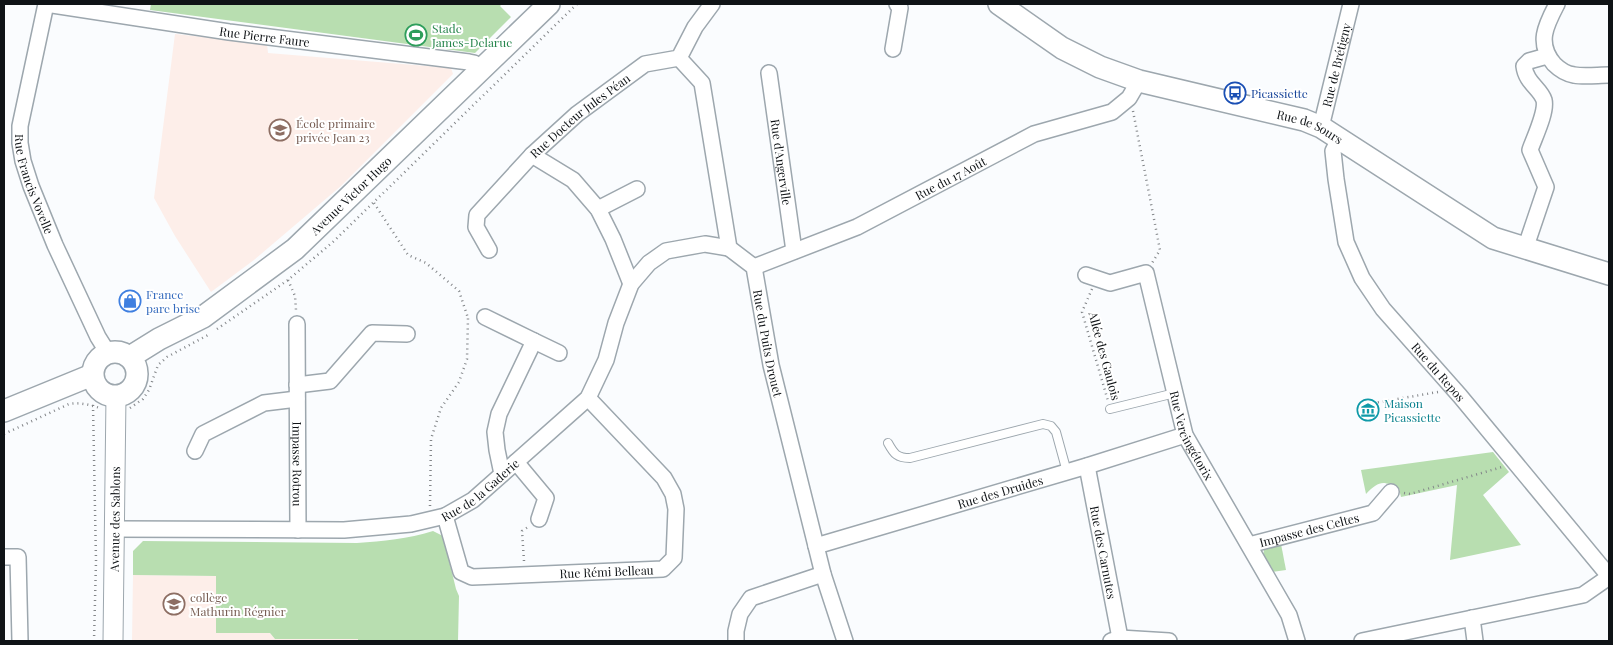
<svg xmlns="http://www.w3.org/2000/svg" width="1613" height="645" viewBox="0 0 1613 645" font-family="'Playfair Display',serif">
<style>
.education{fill:#fdeee9}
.green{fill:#b8deb0}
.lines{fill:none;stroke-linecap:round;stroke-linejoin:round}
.service-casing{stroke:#9da7ae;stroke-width:10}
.minor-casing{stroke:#9da7ae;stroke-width:18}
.tertiary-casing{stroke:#9da7ae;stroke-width:21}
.secondary-casing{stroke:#9da7ae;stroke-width:24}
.path{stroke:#838689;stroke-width:2.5;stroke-dasharray:1 4;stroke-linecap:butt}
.service{stroke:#fff;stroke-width:8}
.minor{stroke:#fff;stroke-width:15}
.tertiary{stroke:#fff;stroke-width:19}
.secondary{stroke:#fff;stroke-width:21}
.labels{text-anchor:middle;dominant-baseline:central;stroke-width:4;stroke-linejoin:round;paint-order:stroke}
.leisure-label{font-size:12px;fill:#27864d;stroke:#fff;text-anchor:start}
.street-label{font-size:12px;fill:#0f1316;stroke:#fff}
.transit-label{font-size:12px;fill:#164399;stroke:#fff;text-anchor:start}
.education-label{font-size:12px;fill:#785e54;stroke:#fff;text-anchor:start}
.shop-label{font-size:12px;fill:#366cbe;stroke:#fff;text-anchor:start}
.culture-label{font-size:12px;fill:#0d838f;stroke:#fff;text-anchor:start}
</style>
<rect width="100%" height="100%" fill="#fafcfe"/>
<g class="education">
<path d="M 175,34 L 267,44 L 268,53 L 451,68 L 453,74 L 341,186 L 254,260 L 211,292 L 175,236 L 154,198 Z"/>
<path d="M 133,575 L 216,576 L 216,633 L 270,633 L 275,639 L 358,639 L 358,641 L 132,641 Z"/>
</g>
<g class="green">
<path d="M 151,4 L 502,4 L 500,6 L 511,17 L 475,53 L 150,10 Z"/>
<path d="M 1493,452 L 1509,472 L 1483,495 L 1521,545 L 1450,560 L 1457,485 L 1401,497 L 1399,489 C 1383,480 1379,481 1366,494 L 1361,470 Z"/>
<path d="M 433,531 L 443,536 L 456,589 L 459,596 L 458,641 L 358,641 L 358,639 L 275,639 L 270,633 L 216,633 L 216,576 L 133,575 L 133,551 L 143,541 L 357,543 C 383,541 408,539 433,531 Z"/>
<path d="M 1281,544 L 1286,570 L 1272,572 L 1263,556 L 1264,550 Z"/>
</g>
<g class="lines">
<g class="service-casing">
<g id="service">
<path d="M 1110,409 L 1175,393"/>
<path d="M 888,443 C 894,454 897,458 910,458 L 1043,424 L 1051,426 L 1056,432 L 1067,472"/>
</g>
</g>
<g class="minor-casing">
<g id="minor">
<path id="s1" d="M 46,4 L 229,32 L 469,62 L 474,63 L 481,69"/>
<path id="s2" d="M 46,4 L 20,126 L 20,143 L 23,161 L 31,186 L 55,245 L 98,337 L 108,353"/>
<path d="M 1557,4 C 1546,25 1536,43 1554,64 C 1559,69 1567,74 1574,75 C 1585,77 1598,75 1609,75"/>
<path d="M 893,49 L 900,8 L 897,4"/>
<path id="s3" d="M 679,58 L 702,83 L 729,248 L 754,267 L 771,365 L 823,574 L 845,641"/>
<path id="s4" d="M 769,73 L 794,251"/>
<path id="s5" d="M 1321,127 L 1351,4"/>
<path id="s6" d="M 1339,139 L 1333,151 L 1336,179 L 1346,242 L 1362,278 L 1383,309 L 1460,396 L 1609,576"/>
<path d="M 532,155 L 573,180 L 598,209 L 613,239 L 631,284"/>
<path d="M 598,209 L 637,189"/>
<path d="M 1525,249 L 1546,187 L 1530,150 C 1534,138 1547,112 1544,100 C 1540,88 1526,83 1524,66 L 1529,61 L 1547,56"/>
<path id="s7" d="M 489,250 L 476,227 L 477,215 L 532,155 L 577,114 L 645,64 L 679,58 L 695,27 L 712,4"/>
<path id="s8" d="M 754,267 L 857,227 L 1034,134 L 1112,112 L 1129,98 L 1139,81"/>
<path id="s9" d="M 1086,275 L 1110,283 L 1146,273 L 1185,435 L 1289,615 L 1297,641"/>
<path d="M 485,317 L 534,341 L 499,414 L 495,432 L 497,450 L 502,474"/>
<path id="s10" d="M 297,324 L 298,530"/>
<path d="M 534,341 L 559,353"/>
<path d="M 297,385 L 330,381 L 372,333 L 407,334"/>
<path d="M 195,451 L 203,434 L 264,403 L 297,399"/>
<path d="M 516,462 L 546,498 L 539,519"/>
<path id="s11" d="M 1087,466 L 1120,638"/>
<path id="s12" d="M 445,516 L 461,572 L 472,577 L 663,569 L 674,558 L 676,509 L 673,494 L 664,478 L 588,398"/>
<path id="s13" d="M 114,529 L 344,530 L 411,524 L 445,516 L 473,500 L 588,398 L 606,360 L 616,323 L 631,284 L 649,263 L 666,251 L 705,244 L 729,248"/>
<path id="s14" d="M 1249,545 L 1373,513 L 1391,492"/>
<path id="s15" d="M 816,546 L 1087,466 L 1185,435"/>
<path d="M 4,557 L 18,557 L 20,641"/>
<path d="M 1472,618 L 1475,641"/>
<path d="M 736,641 L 736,631 L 740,614 L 751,598 L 823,574"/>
<path d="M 1111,641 L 1120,638 L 1169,641"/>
<path d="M 1362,641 L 1583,595 L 1609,577"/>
</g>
</g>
<g class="tertiary-casing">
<g id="tertiary">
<path id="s16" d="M 113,641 L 116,396"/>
</g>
</g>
<g class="secondary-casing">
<g id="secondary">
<path id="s17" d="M 999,4 L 1062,48 L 1100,67 L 1139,81 L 1304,120 L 1321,127 L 1493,238 L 1609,274"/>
<circle cx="115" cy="374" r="22"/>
<path id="s18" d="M 130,357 L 159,339 L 203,317 L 295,249 L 549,4"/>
<path d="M 4,411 L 92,375"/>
</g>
</g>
<g class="path">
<path d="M 1133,111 L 1160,250 L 1152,263"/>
<path d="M 374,203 L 408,255 L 426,263 L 459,291 L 468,318"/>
<path d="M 288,280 L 295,296 L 296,310"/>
<path d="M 1092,289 L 1082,312 L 1108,401"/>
<path d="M 217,329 L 288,280 L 334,241 L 577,4"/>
<path d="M 1368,404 L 1438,392"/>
<path d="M 93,405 L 96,561 L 94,641"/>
<path d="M 130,408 L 143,399 L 149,390 L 158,365 L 167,357 L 208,335"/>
<path d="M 4,434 L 69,404 C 80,402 90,405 100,408"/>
<path d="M 1404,493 L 1410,494 L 1502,467"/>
<path d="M 430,506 L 431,439 L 441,408 L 459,382 L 467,359 L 468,318 L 471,318"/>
<path d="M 524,561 L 522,531 L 528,527"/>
</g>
<use href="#service" class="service"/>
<use href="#minor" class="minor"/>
<use href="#tertiary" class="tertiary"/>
<use href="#secondary" class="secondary"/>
</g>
<defs>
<g id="stadium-ring" transform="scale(1.125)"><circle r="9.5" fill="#fff" stroke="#2e9e5b" stroke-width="1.5"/><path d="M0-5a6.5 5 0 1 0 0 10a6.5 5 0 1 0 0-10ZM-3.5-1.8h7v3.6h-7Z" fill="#2e9e5b"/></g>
<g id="bus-ring" transform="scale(1.125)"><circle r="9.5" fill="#fff" stroke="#1a4fb4" stroke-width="1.5"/><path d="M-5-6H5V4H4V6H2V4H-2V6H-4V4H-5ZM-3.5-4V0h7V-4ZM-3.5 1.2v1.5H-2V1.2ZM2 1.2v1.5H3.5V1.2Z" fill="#1a4fb4"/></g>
<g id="school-ring" transform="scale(1.125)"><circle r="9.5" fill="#fff" stroke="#8d6e63" stroke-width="1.5"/><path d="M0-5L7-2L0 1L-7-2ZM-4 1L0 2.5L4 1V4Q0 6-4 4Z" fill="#8d6e63"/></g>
<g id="shop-ring" transform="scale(1.125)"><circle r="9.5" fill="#fff" stroke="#3f7fe0" stroke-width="1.5"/><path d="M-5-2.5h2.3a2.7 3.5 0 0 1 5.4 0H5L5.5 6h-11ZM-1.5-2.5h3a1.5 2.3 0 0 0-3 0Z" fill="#3f7fe0"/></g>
<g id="museum-ring" transform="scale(1.125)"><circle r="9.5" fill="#fff" stroke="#0f9aa8" stroke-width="1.5"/><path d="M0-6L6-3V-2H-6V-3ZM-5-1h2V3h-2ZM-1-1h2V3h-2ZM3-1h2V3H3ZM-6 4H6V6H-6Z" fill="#0f9aa8"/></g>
</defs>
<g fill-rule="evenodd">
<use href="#stadium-ring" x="416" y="35"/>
<use href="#bus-ring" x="1235" y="93"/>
<use href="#school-ring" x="280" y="130"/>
<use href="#shop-ring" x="130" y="301"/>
<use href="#museum-ring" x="1368" y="410"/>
<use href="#school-ring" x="174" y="604"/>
</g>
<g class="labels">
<g class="leisure-label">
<text x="432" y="28">Stade<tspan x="432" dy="14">James-Delarue</tspan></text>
</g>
<g class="street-label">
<text stroke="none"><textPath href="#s1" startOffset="221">Rue Pierre Faure</textPath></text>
<text stroke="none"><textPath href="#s5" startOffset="64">Rue de Brétigny</textPath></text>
<text stroke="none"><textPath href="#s7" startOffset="182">Rue Docteur Jules Péan</textPath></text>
<text stroke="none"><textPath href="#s17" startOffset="338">Rue de Sours</textPath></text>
<text stroke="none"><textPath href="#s4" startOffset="90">Rue d'Angerville</textPath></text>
<text stroke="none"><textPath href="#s8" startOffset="216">Rue du 17 Août</textPath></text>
<text stroke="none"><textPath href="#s2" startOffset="185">Rue Francis Vovelle</textPath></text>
<text stroke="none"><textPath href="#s18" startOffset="275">Avenue Victor Hugo</textPath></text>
<text stroke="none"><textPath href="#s3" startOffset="310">Rue du Puits Drouet</textPath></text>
<text transform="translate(1105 356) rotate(75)">Allée des Gaulois</text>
<text stroke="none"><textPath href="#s6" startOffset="266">Rue du Repos</textPath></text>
<text stroke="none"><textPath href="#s9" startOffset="232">Rue Vercingétorix</textPath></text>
<text stroke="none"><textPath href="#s10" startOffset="140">Impasse Rotrou</textPath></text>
<text stroke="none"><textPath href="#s13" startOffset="376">Rue de la Gaderie</textPath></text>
<text stroke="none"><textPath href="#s15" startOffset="192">Rue des Druides</textPath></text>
<text stroke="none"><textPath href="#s16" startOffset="122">Avenue des Sablons</textPath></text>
<text stroke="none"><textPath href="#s14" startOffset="62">Impasse des Celtes</textPath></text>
<text stroke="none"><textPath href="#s11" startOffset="88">Rue des Carnutes</textPath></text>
<text stroke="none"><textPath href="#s12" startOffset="205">Rue Rémi Belleau</textPath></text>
</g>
<g class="transit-label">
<text x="1251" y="93">Picassiette</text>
</g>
<g class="education-label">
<text x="296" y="123">École primaire<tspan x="296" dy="14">privée Jean 23</tspan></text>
<text x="190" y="597">collège<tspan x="190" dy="14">Mathurin Régnier</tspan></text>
</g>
<g class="shop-label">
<text x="146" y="294">France<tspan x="146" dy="14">pare brise</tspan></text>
</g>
<g class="culture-label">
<text x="1384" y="403">Maison<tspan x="1384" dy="14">Picassiette</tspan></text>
</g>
</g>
<rect width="1613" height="645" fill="none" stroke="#0f1316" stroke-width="10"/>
</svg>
